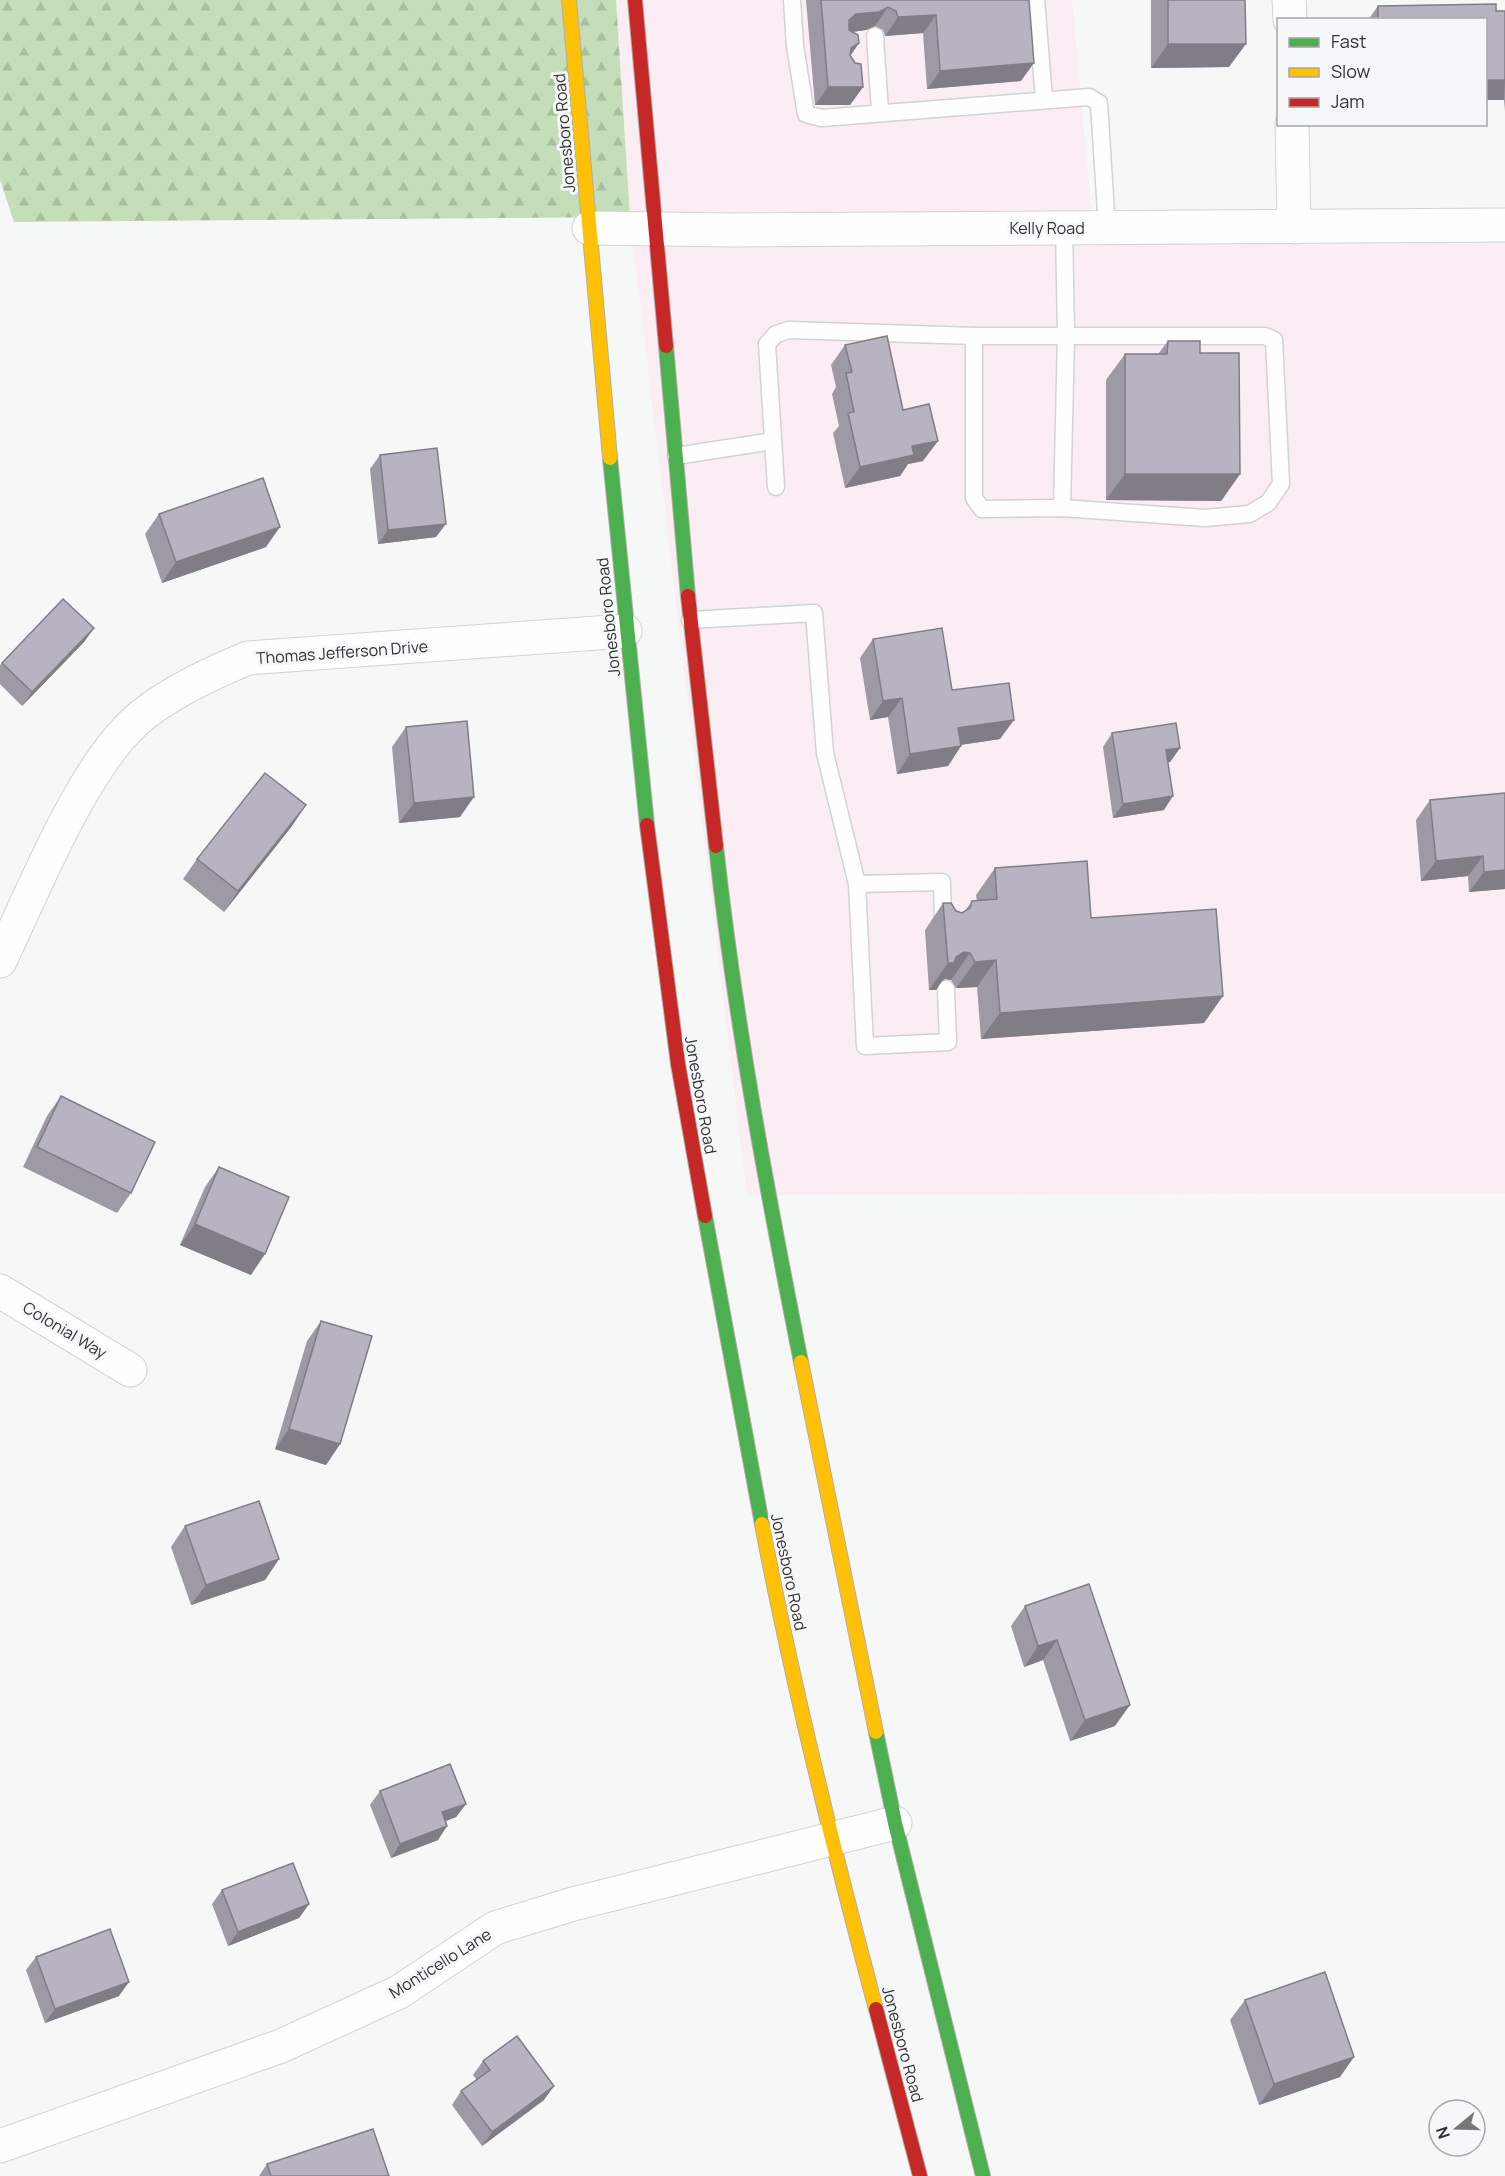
<svg xmlns="http://www.w3.org/2000/svg" width="1505" height="2176" viewBox="0 0 1505 2176" font-family="Manrope,sans-serif">
<style>
.commercial{fill:#faedf3}
.forest{fill:url(#forest-firs)}
.lines{fill:none;stroke-linecap:round;stroke-linejoin:round}
.lane-casing{stroke:#d2d3d3;stroke-width:19}
.street-casing{stroke:#d2d3d3;stroke-width:35}
.fast-casing{stroke:#b3aea3;stroke-width:16}
.slow-casing{stroke:#b3aea3;stroke-width:16}
.jam-casing{stroke:#b3aea3;stroke-width:16}
.lane{stroke:#fefefe;stroke-width:16}
.street{stroke:#fefefe;stroke-width:33}
.fast{stroke:#4caf50;stroke-width:14}
.slow{stroke:#ffc107;stroke-width:14}
.jam{stroke:#c62828;stroke-width:14}
.wall{fill:#9d9aa5}
.shaded-wall{fill:#807d86}
.building{fill:#b7b3c0;stroke:#807d86;stroke-width:1.5}
.labels{text-anchor:middle;dominant-baseline:central;stroke-width:6;stroke-linejoin:round;paint-order:stroke}
.street-label{font-size:16px;fill:#313232;stroke:#f5f7f8}
</style>
<defs>
<pattern id="forest-firs" width="22" height="20" patternUnits="userSpaceOnUse" patternTransform="scale(1.5)"><rect width="22" height="20" fill="#c4deb9"/><path d="M5 1l3.5 6h-7zM16 11l3.5 6h-7z" fill="#a9bfa0"/></pattern>
</defs>
<rect width="100%" height="100%" fill="#f6f7f7"/>
<path class="commercial" d="M 616,0 L 1072,0 L 1092,220 L 1505,216 L 1505,1193 L 747,1195 L 630,217 Z"/>
<path class="forest" d="M 0,0 L 616,0 L 630,217 L 14,222 L 0,180 Z"/>
<g class="lines">
<g class="lane-casing">
<g id="lane">
<path d="M 792,0 L 795,46 L 806,114 L 822,118 L 1089,97 L 1099,103 L 1107,228"/>
<path d="M 1036,0 L 1044,99"/>
<path d="M 875,36 L 880,112"/>
<path d="M 974,336 L 1265,336 L 1274,340 L 1281,484 L 1268,503 L 1249,514 L 1205,518 L 1062,508 L 982,509 L 974,498 Z"/>
<path d="M 676,456 L 773,441"/>
<path d="M 776,487 L 767,344 L 776,334 L 789,330 L 974,336"/>
<path d="M 1062,508 L 1066,336 L 1064,227"/>
<path d="M 690,620 L 814,613 L 825,753 L 857,884 L 865,1046 L 948,1042 L 946,989"/>
<path d="M 857,884 L 942,882 L 943,925"/>
</g>
</g>
<g class="street-casing">
<g id="street">
<path d="M 1289,0 L 1290,20"/>
<path d="M 1292,124 L 1294,227"/>
<path d="M 589,228 L 731,230 L 1505,225"/>
<path d="M 0,961 C 33,892 85,759 144,714 C 175,690 212,673 248,658 L 625,631"/>
<path d="M 0,1291 L 130,1370"/>
<path d="M 0,2146 L 281,2046 L 399,1992 L 495,1928 L 573,1904 L 895,1823"/>
</g>
</g>
<g class="fast-casing">
<g id="fast">
<path d="M 666,346 L 688,596"/>
<path d="M 610,458 L 647,825"/>
<path d="M 716,846 C 735,1020 767,1191 801,1362"/>
<path d="M 705,1216 L 762,1524"/>
<path d="M 876,1732 L 895,1823 L 983,2176"/>
</g>
</g>
<g class="slow-casing">
<g id="slow">
<path d="M 569,0 L 610,458"/>
<path d="M 801,1362 L 876,1732"/>
<path d="M 762,1524 C 793,1687 833,1848 876,2009"/>
</g>
</g>
<g class="jam-casing">
<g id="jam">
<path d="M 635,0 L 666,346"/>
<path d="M 688,596 L 716,846"/>
<path d="M 647,825 L 678,1064 L 705,1216"/>
<path d="M 876,2009 L 920,2176"/>
</g>
</g>
<use href="#lane" class="lane"/>
<use href="#street" class="street"/>
<use href="#fast" class="fast"/>
<use href="#slow" class="slow"/>
<use href="#jam" class="jam"/>
</g>
<g class="wall">
<path d="M 806,0 L 1029,0 L 1021,81 L 927,89 L 923,33 L 885,36 L 883,30 L 875,26 L 866,30 L 852,32 L 859,43 L 850,56 L 863,87 L 850,105 L 815,105 Z"/>
<path d="M 1151,0 L 1245,0 L 1229,67 L 1151,68 Z"/>
<path d="M 1378,6 L 1505,11 L 1505,111 L 1504,100 L 1485,100 L 1485,20 L 1368,20 Z"/>
<path d="M 1168,341 L 1200,353 L 1240,474 L 1221,501 L 1106,500 L 1106,380 L 1125,354 L 1158,354 Z"/>
<path d="M 845,345 L 903,410 L 923,461 L 908,464 L 900,476 L 845,488 L 833,433 L 839,426 L 832,394 L 836,387 L 831,365 Z"/>
<path d="M 380,455 L 436,537 L 378,544 L 370,469 Z"/>
<path d="M 159,514 L 266,547 L 162,583 L 145,534 Z"/>
<path d="M 94,628 L 84,642 L 22,706 L 0,684 L 0,665 L 2,663 Z"/>
<path d="M 873,639 L 952,690 L 1000,739 L 961,745 L 961,746 L 948,766 L 897,774 L 888,717 L 870,720 L 860,658 Z"/>
<path d="M 406,727 L 460,817 L 399,823 L 392,747 Z"/>
<path d="M 1112,733 L 1180,748 L 1170,762 L 1168,762 L 1164,810 L 1113,818 L 1103,747 Z"/>
<path d="M 1505,793 L 1505,889 L 1469,892 L 1468,876 L 1421,881 L 1416,820 L 1430,800 Z"/>
<path d="M 292,826 L 224,912 L 183,879 L 197,859 Z"/>
<path d="M 995,868 L 1091,918 L 1204,1023 L 981,1039 L 977,987 L 956,988 L 951,980 L 945,979 L 942,981 L 936,990 L 929,990 L 925,930 L 943,903 L 956,911 L 962,913 L 965,911 L 972,901 L 977,901 L 976,895 Z"/>
<path d="M 61,1096 L 131,1193 L 117,1213 L 23,1167 L 47,1116 Z"/>
<path d="M 219,1167 L 251,1275 L 180,1245 L 205,1187 Z"/>
<path d="M 321,1321 L 340,1444 L 326,1465 L 275,1449 L 307,1341 Z"/>
<path d="M 185,1526 L 279,1559 L 265,1580 L 191,1605 L 171,1547 Z"/>
<path d="M 1089,1584 L 1115,1726 L 1070,1741 L 1043,1660 L 1024,1667 L 1011,1626 L 1025,1606 Z"/>
<path d="M 380,1791 L 466,1804 L 456,1817 L 446,1821 L 447,1826 L 438,1840 L 391,1858 L 370,1805 Z"/>
<path d="M 222,1890 L 309,1904 L 299,1918 L 228,1946 L 212,1904 Z"/>
<path d="M 36,1957 L 119,1996 L 45,2023 L 26,1970 Z"/>
<path d="M 1245,2000 L 1340,2077 L 1259,2105 L 1230,2020 Z"/>
<path d="M 483,2061 L 544,2100 L 482,2146 L 452,2105 L 461,2091 L 477,2080 L 473,2075 Z"/>
<path d="M 267,2164 L 389,2176 L 259,2176 Z"/>
</g>
<g class="shaded-wall">
<path d="M 888,7 L 875,26 L 866,30 L 843,33 L 849,20 L 856,14 Z"/>
<path d="M 936,15 L 923,33 L 885,36 L 898,17 Z"/>
<path d="M 859,43 L 846,62 L 851,48 Z"/>
<path d="M 1168,44 L 1246,44 L 1229,67 L 1151,68 Z"/>
<path d="M 1034,63 L 1021,81 L 927,89 L 940,71 Z"/>
<path d="M 1485,80 L 1505,80 L 1504,100 L 1485,100 Z"/>
<path d="M 828,87 L 863,87 L 850,105 L 815,105 Z"/>
<path d="M 938,441 L 923,461 L 908,464 L 900,476 L 845,488 L 860,467 L 912,446 Z"/>
<path d="M 1125,474 L 1240,474 L 1221,501 L 1106,500 Z"/>
<path d="M 446,524 L 436,537 L 378,544 L 388,530 Z"/>
<path d="M 280,527 L 266,547 L 162,583 L 176,562 Z"/>
<path d="M 94,628 L 84,642 L 22,706 L 32,692 Z"/>
<path d="M 902,698 L 888,717 L 870,720 L 883,701 Z"/>
<path d="M 1014,720 L 1000,739 L 945,747 L 958,728 Z"/>
<path d="M 961,746 L 948,766 L 897,774 L 910,754 Z"/>
<path d="M 1180,748 L 1170,762 L 1157,764 L 1166,750 Z"/>
<path d="M 1173,796 L 1164,810 L 1113,818 L 1123,804 Z"/>
<path d="M 474,797 L 460,817 L 399,823 L 414,803 Z"/>
<path d="M 306,805 L 292,826 L 224,912 L 238,891 Z"/>
<path d="M 1483,856 L 1468,876 L 1421,881 L 1436,861 Z"/>
<path d="M 1505,870 L 1505,889 L 1469,892 L 1484,872 Z"/>
<path d="M 964,952 L 970,953 L 951,980 L 945,979 L 942,981 L 936,990 L 929,990 L 948,963 Z"/>
<path d="M 996,960 L 977,987 L 956,988 L 975,962 Z"/>
<path d="M 1223,996 L 1204,1023 L 981,1039 L 1000,1013 Z"/>
<path d="M 195,1224 L 265,1254 L 251,1275 L 180,1245 Z"/>
<path d="M 289,1429 L 340,1444 L 326,1465 L 275,1449 Z"/>
<path d="M 279,1559 L 265,1580 L 191,1605 L 206,1585 Z"/>
<path d="M 1057,1640 L 1043,1660 L 1024,1667 L 1038,1646 Z"/>
<path d="M 1130,1705 L 1115,1726 L 1070,1741 L 1085,1720 Z"/>
<path d="M 466,1804 L 456,1817 L 433,1826 L 442,1812 Z"/>
<path d="M 447,1826 L 438,1840 L 391,1858 L 400,1844 Z"/>
<path d="M 309,1904 L 299,1918 L 228,1946 L 238,1932 Z"/>
<path d="M 129,1982 L 119,1996 L 45,2023 L 55,2009 Z"/>
<path d="M 1354,2057 L 1340,2077 L 1259,2105 L 1274,2084 Z"/>
<path d="M 554,2086 L 544,2100 L 482,2146 L 492,2132 Z"/>
</g>
<g class="building">
<path d="M 821,0 L 1029,0 L 1034,63 L 940,71 L 936,15 L 898,17 L 896,11 L 888,7 L 879,12 L 856,14 L 849,20 L 849,30 L 858,35 L 859,43 L 851,48 L 850,55 L 855,63 L 861,64 L 863,87 L 828,87 Z"/>
<path d="M 1168,0 L 1245,0 L 1246,44 L 1168,44 Z"/>
<path d="M 1496,4 L 1496,11 L 1505,11 L 1505,80 L 1485,80 L 1485,20 L 1378,20 L 1378,6 Z"/>
<path d="M 887,336 L 903,410 L 929,404 L 938,441 L 912,446 L 914,455 L 860,467 L 848,413 L 854,412 L 846,373 L 852,372 L 845,345 Z"/>
<path d="M 1168,341 L 1200,341 L 1200,353 L 1239,353 L 1240,474 L 1125,474 L 1125,354 L 1167,354 Z"/>
<path d="M 437,448 L 446,524 L 388,530 L 380,455 Z"/>
<path d="M 263,478 L 280,527 L 176,562 L 159,514 Z"/>
<path d="M 63,599 L 94,628 L 32,692 L 2,663 Z"/>
<path d="M 942,628 L 952,690 L 1009,683 L 1014,720 L 958,728 L 961,746 L 910,754 L 902,698 L 883,701 L 873,639 Z"/>
<path d="M 467,721 L 474,797 L 414,803 L 406,727 Z"/>
<path d="M 1176,723 L 1180,748 L 1166,750 L 1173,796 L 1123,804 L 1112,733 Z"/>
<path d="M 265,773 L 306,805 L 238,891 L 197,859 Z"/>
<path d="M 1505,793 L 1505,870 L 1484,872 L 1483,856 L 1436,861 L 1430,800 Z"/>
<path d="M 1087,861 L 1091,918 L 1216,909 L 1223,996 L 1000,1013 L 996,960 L 975,962 L 970,953 L 964,952 L 956,957 L 954,963 L 948,963 L 943,903 L 951,903 L 956,911 L 962,913 L 970,908 L 972,901 L 997,899 L 995,868 Z"/>
<path d="M 61,1096 L 155,1142 L 131,1193 L 37,1147 Z"/>
<path d="M 219,1167 L 289,1197 L 265,1254 L 195,1224 Z"/>
<path d="M 321,1321 L 372,1336 L 340,1444 L 289,1429 Z"/>
<path d="M 259,1501 L 279,1559 L 206,1585 L 185,1526 Z"/>
<path d="M 1089,1584 L 1130,1705 L 1085,1720 L 1057,1640 L 1038,1646 L 1025,1606 Z"/>
<path d="M 450,1764 L 466,1804 L 442,1812 L 447,1826 L 400,1844 L 380,1791 Z"/>
<path d="M 293,1863 L 309,1904 L 238,1932 L 222,1890 Z"/>
<path d="M 110,1929 L 129,1982 L 55,2009 L 36,1957 Z"/>
<path d="M 1325,1972 L 1354,2057 L 1274,2084 L 1245,2000 Z"/>
<path d="M 517,2036 L 554,2086 L 492,2132 L 461,2091 L 490,2070 L 483,2061 Z"/>
<path d="M 373,2129 L 389,2176 L 271,2176 L 267,2164 Z"/>
</g>
<g class="labels">
<g class="street-label">
<text transform="translate(564 133) rotate(-95)">Jonesboro Road</text>
<text x="1047" y="228">Kelly Road</text>
<text transform="translate(608 617) rotate(-96)">Jonesboro Road</text>
<text transform="translate(342 652) rotate(-4)">Thomas Jefferson Drive</text>
<text transform="translate(701 1095) rotate(80)">Jonesboro Road</text>
<text transform="translate(65 1330) rotate(31)">Colonial Way</text>
<text transform="translate(789 1572) rotate(78)">Jonesboro Road</text>
<text transform="translate(440 1963) rotate(-32)">Monticello Lane</text>
<text transform="translate(903 2044) rotate(75)">Jonesboro Road</text>
</g>
</g>
<rect x="1277" y="18" width="210" height="108" fill="#f5f7f8" stroke="#a7a8a9" stroke-width="1.5"/>
<rect x="1289" y="38" width="30" height="9" fill="#4caf50" stroke="#a7a8a9" stroke-width="1.5"/>
<text x="1331" y="48" font-size="18" fill="#313232">Fast</text>
<rect x="1289" y="68" width="30" height="9" fill="#ffc107" stroke="#a7a8a9" stroke-width="1.5"/>
<text x="1331" y="78" font-size="18" fill="#313232">Slow</text>
<rect x="1289" y="98" width="30" height="9" fill="#c62828" stroke="#a7a8a9" stroke-width="1.5"/>
<text x="1331" y="108" font-size="18" fill="#313232">Jam</text>
<g transform="translate(1457 2128) rotate(251)"><circle r="28" fill="#f5f7f8" stroke="#a7a8a9" stroke-width="1.5"/>
<path d="M0-4.5L10 22L0 15L-10 22Z" fill="#767777"/>
<text y="-9" font-size="16" font-weight="bold" text-anchor="middle" fill="#313232">N</text>
</g>
</svg>
